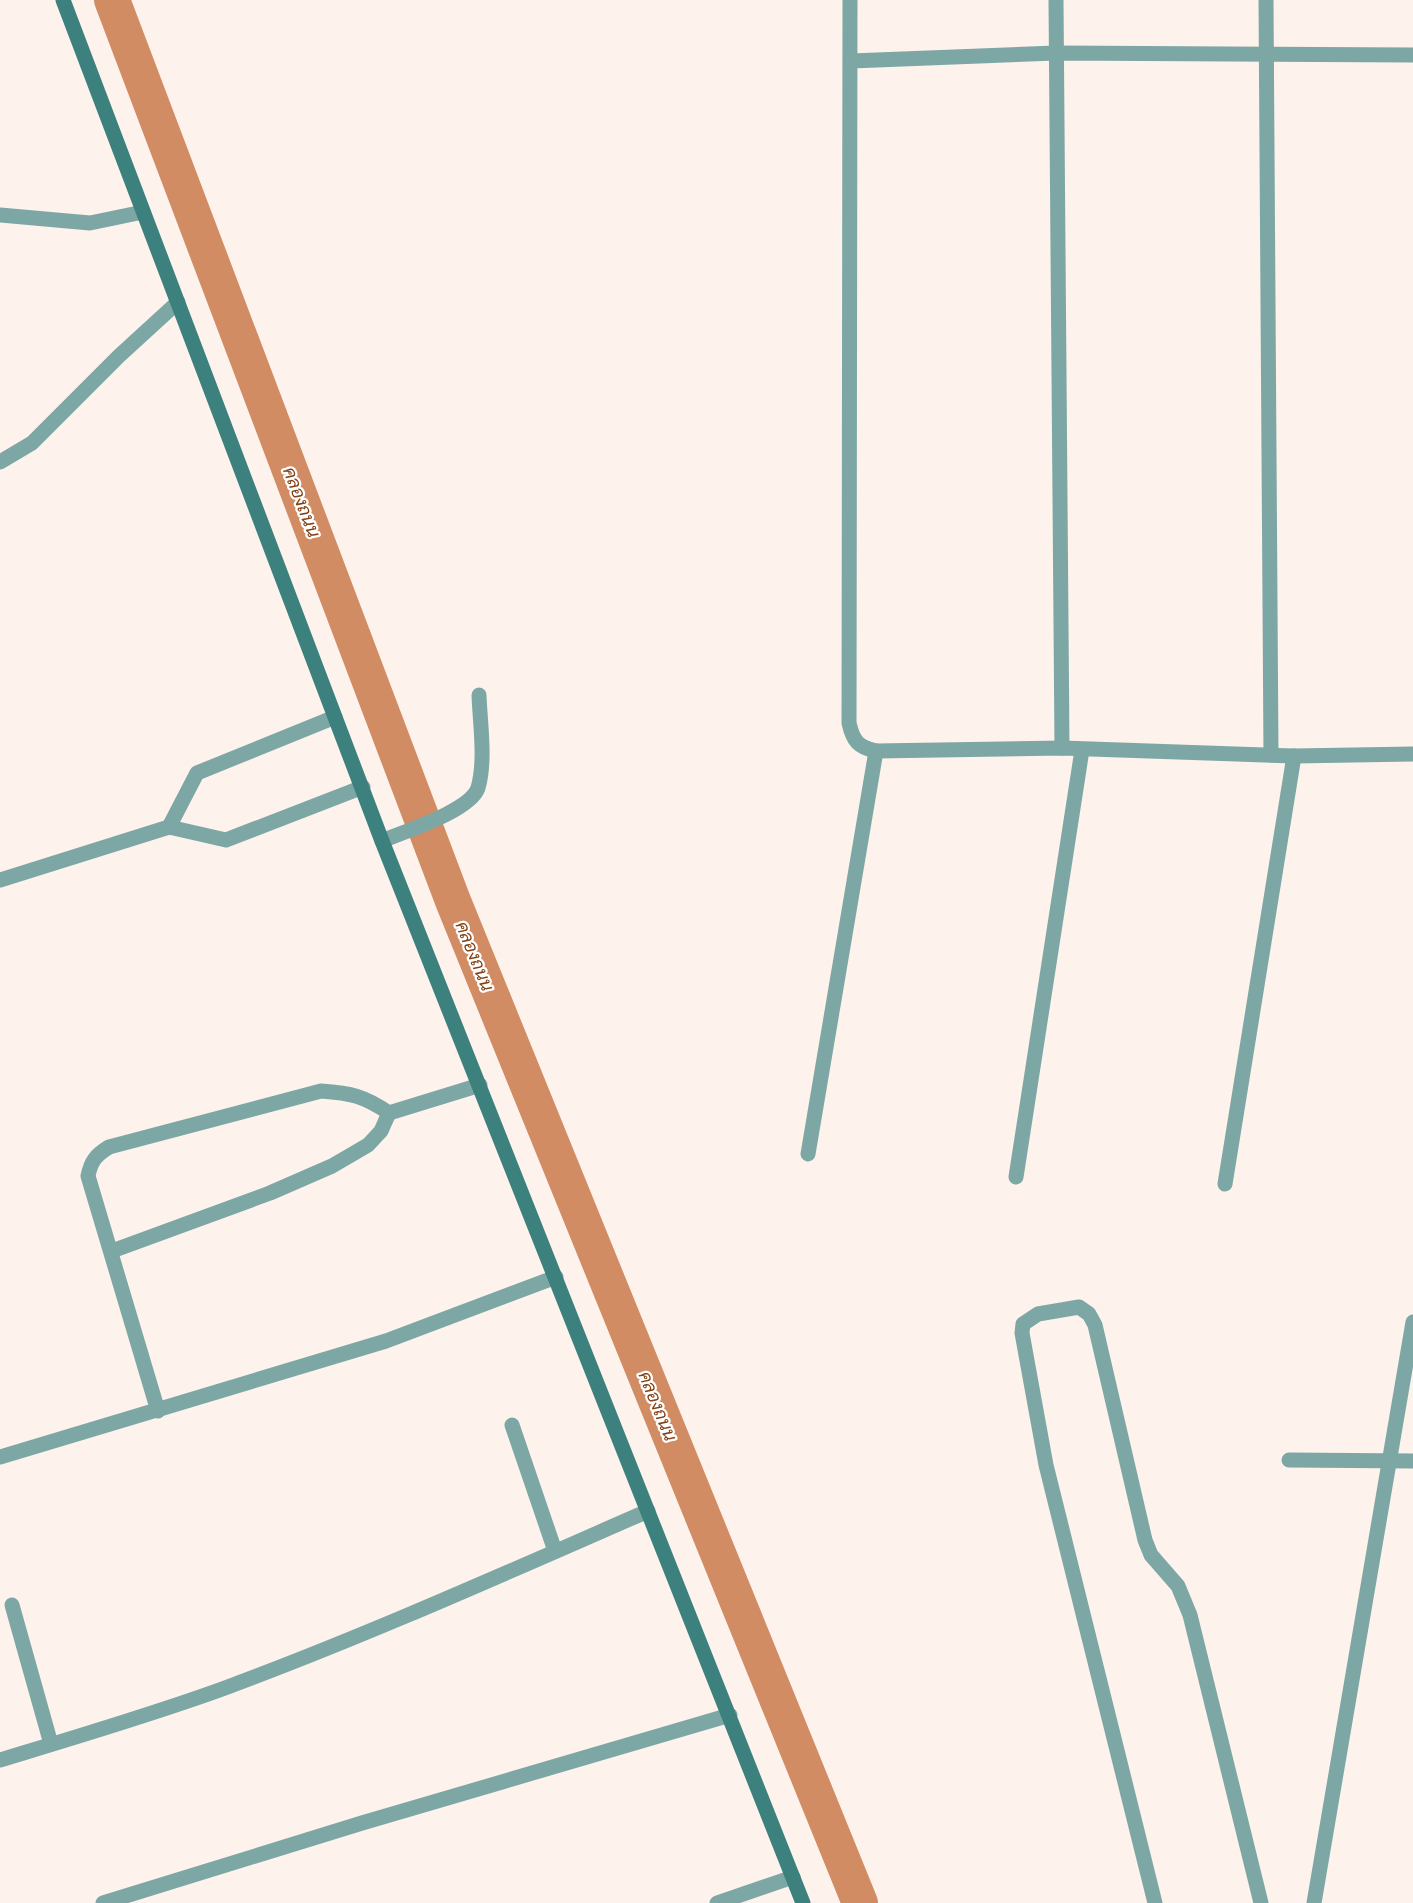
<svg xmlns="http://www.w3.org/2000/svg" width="1413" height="1903" viewBox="0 0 1413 1903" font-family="'Public Sans',Sarabun,sans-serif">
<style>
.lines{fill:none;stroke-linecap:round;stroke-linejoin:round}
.canal{stroke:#d28c64;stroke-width:36}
.lane{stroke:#7da7a5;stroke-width:15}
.street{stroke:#7da7a5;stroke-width:15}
.secondary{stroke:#3d817e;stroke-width:15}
.labels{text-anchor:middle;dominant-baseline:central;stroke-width:4.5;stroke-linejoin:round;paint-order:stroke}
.water-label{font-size:18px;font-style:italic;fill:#834115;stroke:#fff}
</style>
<rect width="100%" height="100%" fill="#fdf2ec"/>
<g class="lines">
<path class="canal" d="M 112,0 L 453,901 L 860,1903"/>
<g class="lane">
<path d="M 112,1251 L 270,1193 L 332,1166 L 368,1145 L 381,1131 L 389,1113"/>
<path d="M 158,1411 L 88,1176 C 91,1161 96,1155 109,1147 L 321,1091 C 351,1093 364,1096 389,1113 L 480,1085"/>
<path d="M 512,1425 L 555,1551"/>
<path d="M 0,1457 L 386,1341 L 556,1277"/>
<path d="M 12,1605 L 51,1744"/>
<path d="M 103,1903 L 362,1823 L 730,1715"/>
<path d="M 717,1903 L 793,1877"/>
<path d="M 1155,1903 L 1046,1465 L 1022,1333 L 1023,1324 L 1038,1314 L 1079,1307 L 1089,1314 L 1095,1325 L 1145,1540 L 1151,1555 L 1178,1586 L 1190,1615 L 1261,1903"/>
</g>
<g class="street">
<path d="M 850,0 L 849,723 C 853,741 858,747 876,751 L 1062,748 L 1294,756 L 1413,754"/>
<path d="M 1056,0 L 1062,748"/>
<path d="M 1266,0 L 1271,755"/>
<path d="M 851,61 L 1056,53 L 1413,55"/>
<path d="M 0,215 L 90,223 L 143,212"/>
<path d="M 0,462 L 32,443 L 119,356 L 178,302"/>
<path d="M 169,827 L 197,773 L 335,717"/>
<path d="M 382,841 C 405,831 470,811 478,788 C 486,760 480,724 479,695"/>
<path d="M 0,880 L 169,827 L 226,840 L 363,787"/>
<path d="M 808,1154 L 876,751"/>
<path d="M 1016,1177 L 1082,750"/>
<path d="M 1225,1184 L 1294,756"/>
<path d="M 1289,1460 L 1413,1461"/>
<path d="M 0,1760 C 76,1737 151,1715 225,1688 C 368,1635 508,1572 648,1511"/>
<path d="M 1314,1903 L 1413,1322"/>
</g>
<path class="secondary" d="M 63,0 L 382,841 L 803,1903"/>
</g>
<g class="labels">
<g class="water-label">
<text transform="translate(302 502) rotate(69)">คลองถนน</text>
<text transform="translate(475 956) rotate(68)">คลองถนน</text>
<text transform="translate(658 1406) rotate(68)">คลองถนน</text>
</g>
</g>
</svg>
